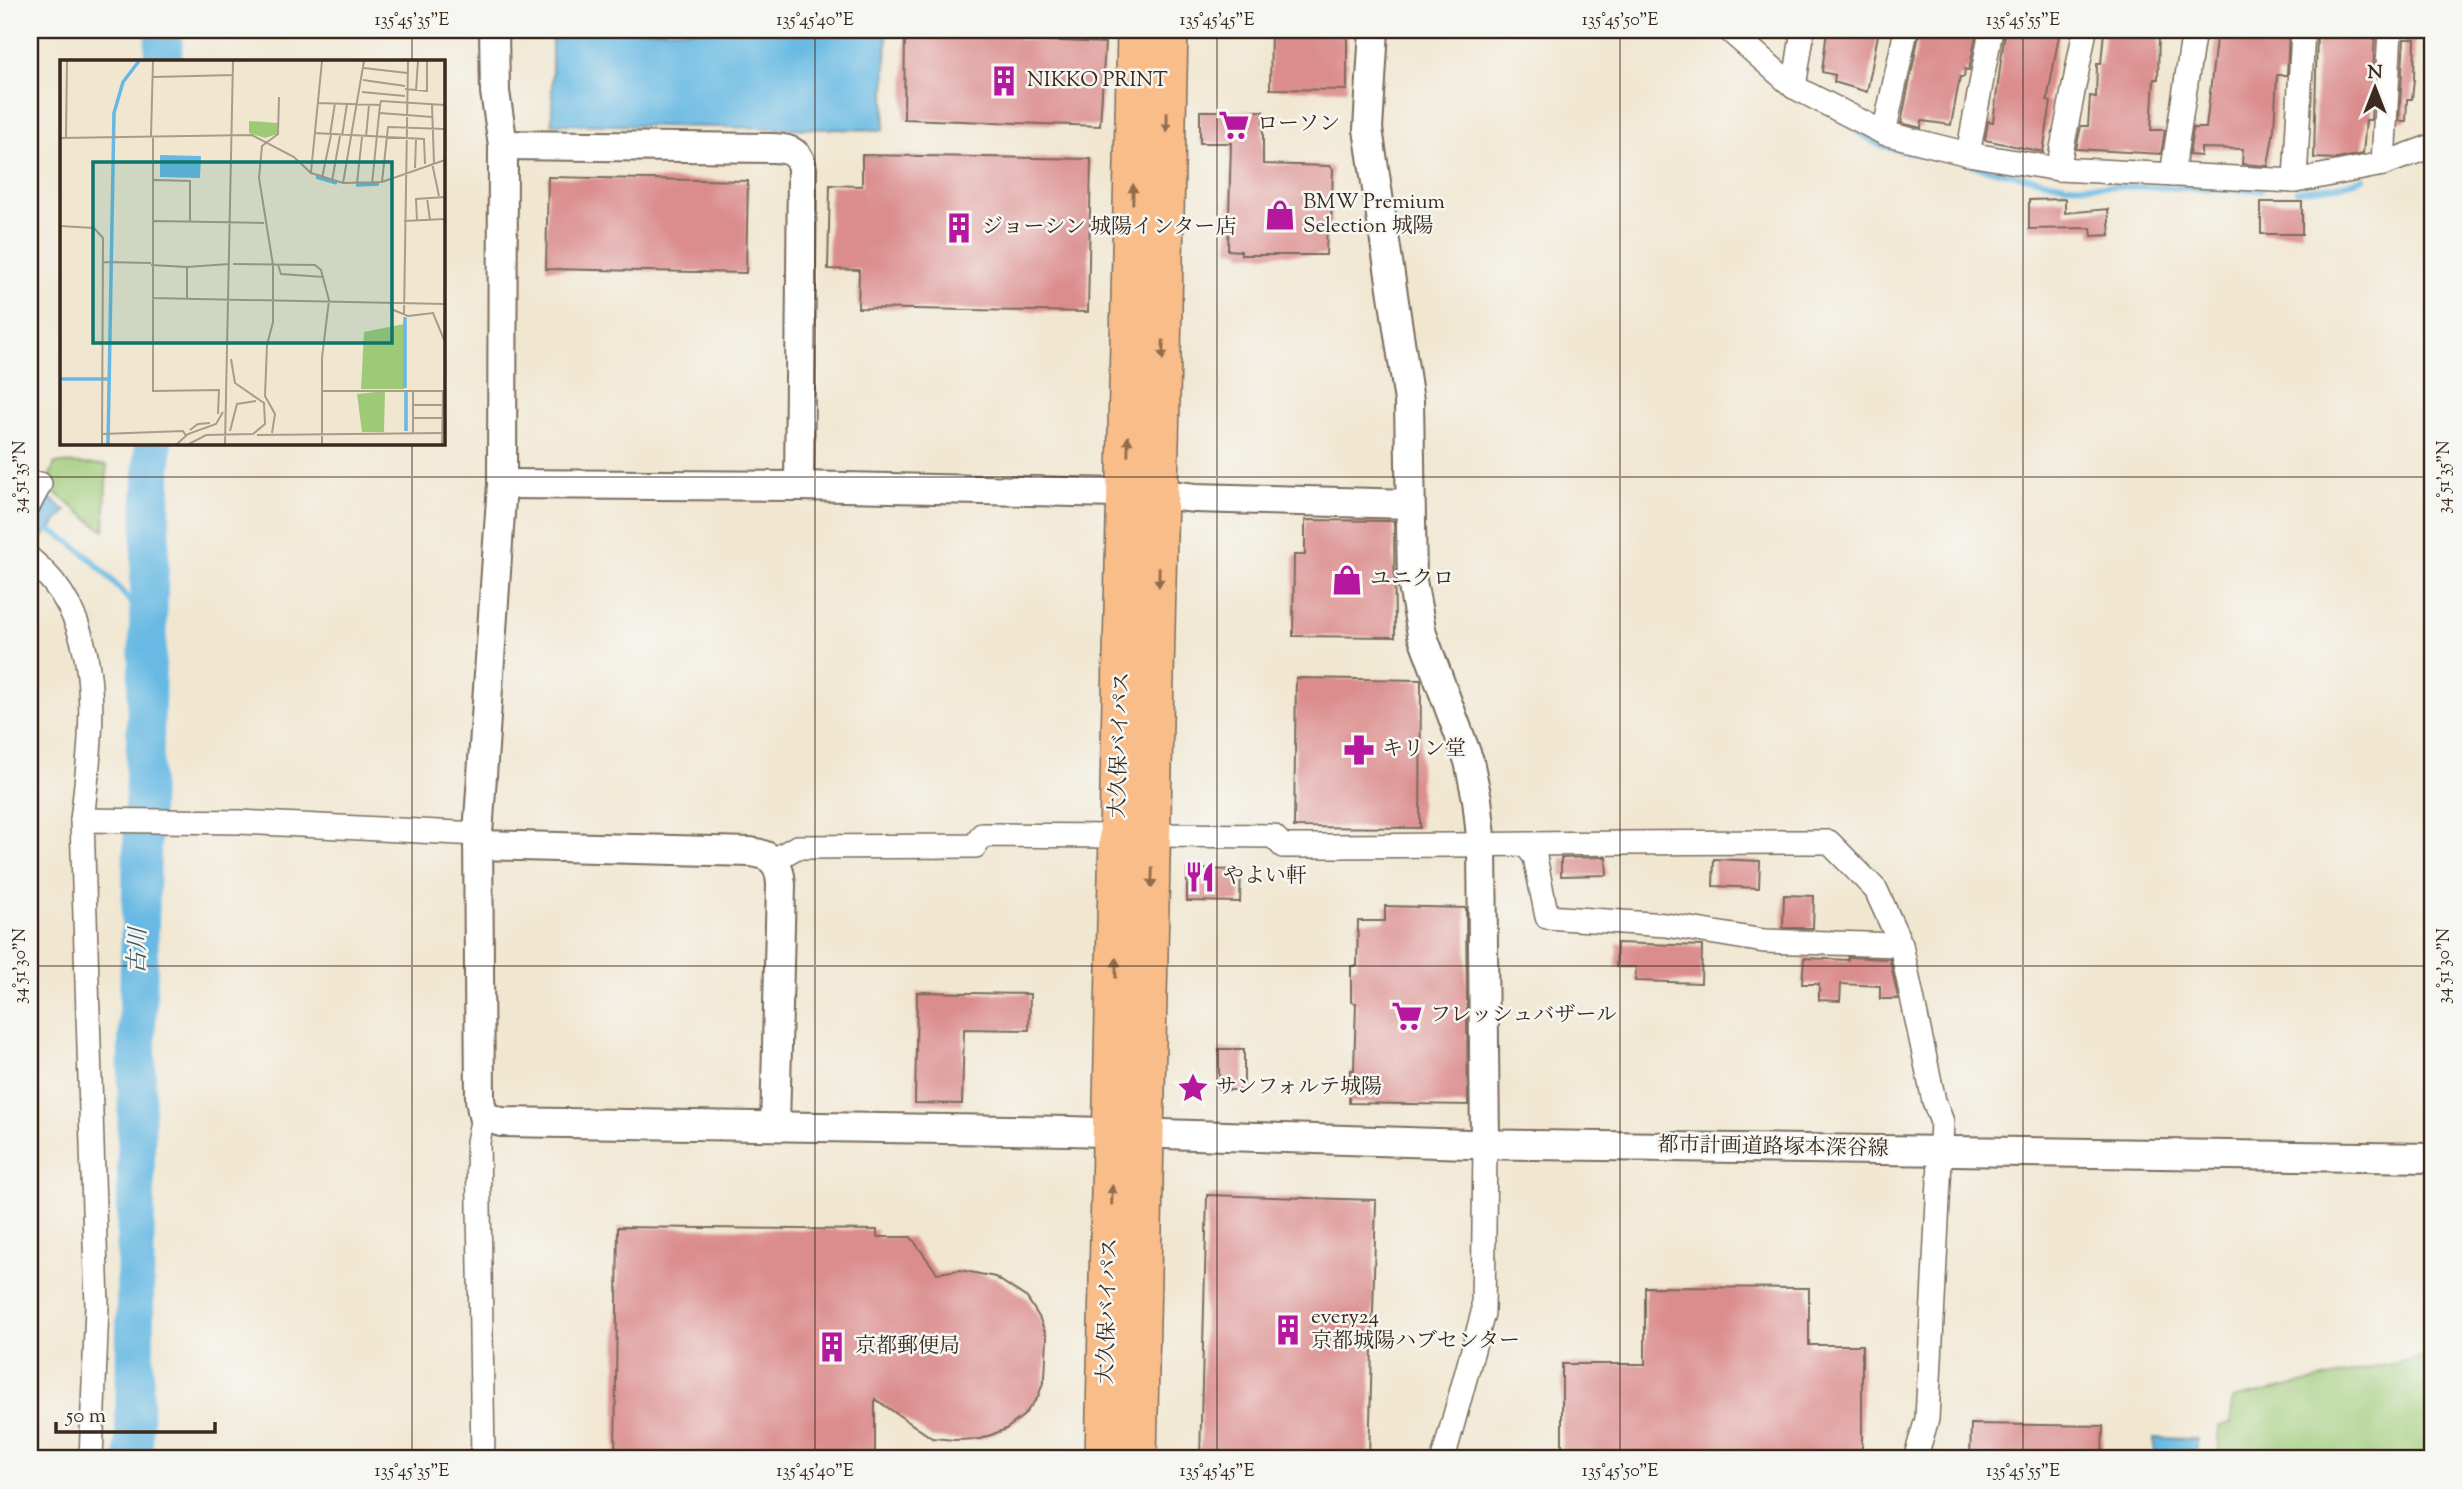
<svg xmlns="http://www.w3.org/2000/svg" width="2462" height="1489" viewBox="0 0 2462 1489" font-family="'Sorts Mill Goudy','Noto Serif JP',serif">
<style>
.green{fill:#9eca77;stroke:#6c7a4a;stroke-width:2}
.water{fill:#67b9e3;stroke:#517280;stroke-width:2}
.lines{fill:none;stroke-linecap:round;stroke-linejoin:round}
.stream{stroke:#67b9e3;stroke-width:6}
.river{stroke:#67b9e3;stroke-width:38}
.building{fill:#db8d8d}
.minor-casing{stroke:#7b6c5d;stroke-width:26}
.tertiary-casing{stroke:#7b6c5d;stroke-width:32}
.trunk-casing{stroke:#7b6c5d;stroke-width:40}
.minor{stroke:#fff;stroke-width:23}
.tertiary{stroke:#fff;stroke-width:28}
.trunk{stroke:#f8bd89;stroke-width:37}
.oneway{fill:#906c4e}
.ticks{fill:none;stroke:#3b2a1e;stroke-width:2;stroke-opacity:0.45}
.labels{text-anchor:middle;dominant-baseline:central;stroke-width:5;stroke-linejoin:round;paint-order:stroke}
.poi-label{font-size:21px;fill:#3b2a1e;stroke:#f6f6f2;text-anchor:start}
.street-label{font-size:21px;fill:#3b2a1e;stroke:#f6f6f2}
.water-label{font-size:23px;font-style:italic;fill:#485559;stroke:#f6f6f2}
.inset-river{fill:none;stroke:#67b9e3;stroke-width:3.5}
.inset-road{fill:none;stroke:#a89b89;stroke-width:2}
.view{fill:#0f766e;fill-opacity:0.15;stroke:#0f766e;stroke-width:3.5}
.inset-edge{fill:none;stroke:#3b2a1e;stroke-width:3.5}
.neatline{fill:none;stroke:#3b2a1e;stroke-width:2.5}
.ticks-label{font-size:18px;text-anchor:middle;fill:#3b2a1e}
</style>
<rect width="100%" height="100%" fill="#f6f6f2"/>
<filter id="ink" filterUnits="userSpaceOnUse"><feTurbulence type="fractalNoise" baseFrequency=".0143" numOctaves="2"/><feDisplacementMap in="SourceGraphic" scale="14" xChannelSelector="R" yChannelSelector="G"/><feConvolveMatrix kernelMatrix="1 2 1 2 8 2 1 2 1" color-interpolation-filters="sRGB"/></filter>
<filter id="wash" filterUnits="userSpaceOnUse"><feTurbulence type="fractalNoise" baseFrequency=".00686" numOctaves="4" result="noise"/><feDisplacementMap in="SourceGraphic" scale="28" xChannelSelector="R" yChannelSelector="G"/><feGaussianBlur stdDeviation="1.57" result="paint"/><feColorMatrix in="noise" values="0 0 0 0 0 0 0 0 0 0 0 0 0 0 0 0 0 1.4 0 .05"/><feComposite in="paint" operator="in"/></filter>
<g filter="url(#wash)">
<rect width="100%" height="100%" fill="#f1e7d1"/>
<g class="green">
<path d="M 55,463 L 107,465 L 104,531 L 46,486 Z"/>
<path d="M 2432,1355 L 2432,1459 L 2219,1459 L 2219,1426 L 2231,1424 L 2232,1399 Z"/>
</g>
<g class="water">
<path d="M 552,30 L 887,30 L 884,130 L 552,124 Z"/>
<path d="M 30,489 L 47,496 L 66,511 L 36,545 L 30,542 Z"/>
<path d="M 2154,1438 L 2197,1439 L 2197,1459 L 2154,1459 Z"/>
</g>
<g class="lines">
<g class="stream">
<path d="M 1857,131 L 1879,145 L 1932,157"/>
<path d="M 1973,166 L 2065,185 L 2261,190"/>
<path d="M 2297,191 L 2344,185 L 2364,178"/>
<path d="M 30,522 C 81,538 113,583 148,621"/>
</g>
<g class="river">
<path d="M 163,61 L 164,30"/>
<path d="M 134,1459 L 137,1036 L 153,443"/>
</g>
</g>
<g id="blocks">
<g class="building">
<path d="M 905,30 L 1018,30 L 1018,39 L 1105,43 L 1100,126 L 904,119 Z"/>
<path d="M 1271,30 L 1347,30 L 1347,90 L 1270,89 Z"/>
<path d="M 1827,30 L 1879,30 L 1867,92 L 1834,82 L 1835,75 L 1822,72 Z"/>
<path d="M 1920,30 L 1977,30 L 1969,70 L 1965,69 L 1964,77 L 1960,77 L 1951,125 L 1922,121 L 1921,128 L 1901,123 Z"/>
<path d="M 2005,30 L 2060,30 L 2047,101 L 2051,102 L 2043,152 L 1985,140 L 1988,121 L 1993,122 Z"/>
<path d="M 2217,30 L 2289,30 L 2287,75 L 2277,75 L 2274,129 L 2268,166 L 2242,164 L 2243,149 L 2201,148 L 2201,156 L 2189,155 L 2193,128 L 2206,128 Z"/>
<path d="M 2317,30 L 2375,32 L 2371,120 L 2366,120 L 2363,154 L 2337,159 L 2314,158 Z"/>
<path d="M 2104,31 L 2159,32 L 2158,79 L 2154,79 L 2151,130 L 2165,130 L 2161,154 L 2076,149 L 2081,126 L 2088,126 L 2090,96 L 2096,97 L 2097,64 L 2101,64 Z"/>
<path d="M 2404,39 L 2415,39 L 2414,79 L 2412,99 L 2407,99 L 2406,121 L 2399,121 Z"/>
<path d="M 1200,111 L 1263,111 L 1263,164 L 1330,166 L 1333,169 L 1331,224 L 1327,224 L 1326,255 L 1241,255 L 1241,251 L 1228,250 L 1231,143 L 1200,143 Z"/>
<path d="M 862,155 L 1091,159 L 1088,312 L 858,308 L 859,270 L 828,269 L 830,185 L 862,186 Z"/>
<path d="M 548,177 L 748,181 L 746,273 L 546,269 Z"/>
<path d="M 2065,199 L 2065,213 L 2108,209 L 2110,235 L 2092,236 L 2091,228 L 2029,229 L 2029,200 Z"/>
<rect x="2261" y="202" width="41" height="32"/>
<path d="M 1305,520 L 1394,521 L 1395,637 L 1293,636 L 1294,555 L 1305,555 Z"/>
<path d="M 1296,678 L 1421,680 L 1420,828 L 1294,827 Z"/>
<path d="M 1606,857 L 1607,875 L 1561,876 L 1561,858 Z"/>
<path d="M 1714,859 L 1760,861 L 1759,888 L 1713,886 Z"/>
<path d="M 1187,869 L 1241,870 L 1240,902 L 1187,901 Z"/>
<path d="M 1784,895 L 1814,896 L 1813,928 L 1783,928 Z"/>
<path d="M 1385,906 L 1466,908 L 1468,1105 L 1349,1103 L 1350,1070 L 1354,1070 L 1356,1003 L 1351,1002 L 1351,966 L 1357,966 L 1358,921 L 1385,921 Z"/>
<path d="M 1617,943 L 1702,946 L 1701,983 L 1635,981 L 1636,967 L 1616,967 Z"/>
<path d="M 1848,957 L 1890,959 L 1898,999 L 1880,999 L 1880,986 L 1841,984 L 1840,1001 L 1819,1000 L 1819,984 L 1802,984 L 1804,958 L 1848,960 Z"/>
<path d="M 917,992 L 1030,994 L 1029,1030 L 964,1029 L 962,1104 L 915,1103 Z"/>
<rect x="1219" y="1049" width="25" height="41"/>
<path d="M 1207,1195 L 1376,1200 L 1369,1459 L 1200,1459 Z"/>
<path d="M 618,1227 L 877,1230 L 877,1237 L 911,1237 L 937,1273 L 960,1270 L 995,1277 L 1027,1298 L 1039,1317 L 1047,1337 L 1045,1377 L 1038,1397 L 1023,1416 L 1006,1429 L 981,1439 L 955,1440 L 932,1438 L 875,1399 L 875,1459 L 615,1459 Z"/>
<path d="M 1645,1287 L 1809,1288 L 1809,1345 L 1862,1345 L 1862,1459 L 1562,1459 L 1562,1364 L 1645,1364 Z"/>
<path d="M 1971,1424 L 2103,1426 L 2102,1459 L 1970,1459 Z"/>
</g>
</g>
</g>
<g filter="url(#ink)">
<use href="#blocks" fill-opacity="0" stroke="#7b6c5d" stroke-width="2"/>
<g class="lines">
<g class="minor-casing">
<g id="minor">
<path d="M 1729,30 L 1794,87 L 1884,133 L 1968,154 L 2058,169 L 2295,181 L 2383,164 L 2432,146"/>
<path d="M 1794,87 L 1803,30"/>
<path d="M 1884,133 L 1906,30"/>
<path d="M 1968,154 L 1991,30"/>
<path d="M 2383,164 L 2390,30"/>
<path d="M 2058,169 L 2085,30"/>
<path d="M 2172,175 L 2194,30"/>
<path d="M 2295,181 L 2303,30"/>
<path d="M 30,503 L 40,484"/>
<path d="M 30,559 C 109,622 92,731 82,820 L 97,1306 L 91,1459"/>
<path d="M 82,820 L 240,822 L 478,834"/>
<path d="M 1153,835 L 1273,836 L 1283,846 C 1465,846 1647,841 1829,842 L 1876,890 L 1901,945 L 1934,1101 L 1942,1122 L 1927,1419 L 1915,1459"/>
<path d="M 1526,845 L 1535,857 L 1547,917 L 1666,925 L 1764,941 L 1901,945"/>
<path d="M 774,860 L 797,847 L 975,846 L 982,835 L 1117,836"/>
<path d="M 483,1459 L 478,1142 L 483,1116"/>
<path d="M 1443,1459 L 1483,1313 L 1485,1144"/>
</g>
</g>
<g class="tertiary-casing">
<g id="tertiary">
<path d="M 494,30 L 495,92 L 503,145 L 502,484 L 478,834 L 480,1099 L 483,1116 L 501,1122 L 1070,1131 L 1468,1144 L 2432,1158"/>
<path d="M 1374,30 L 1368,129 L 1409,401 L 1412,581 L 1422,634 L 1469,761 L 1477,799 L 1482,846 L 1485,1144"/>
<path d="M 503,145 L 772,148 C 788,148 800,152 802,169 L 799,486"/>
<path d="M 502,484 L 799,486 L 1161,494 L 1195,498 L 1410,504"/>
<path d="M 478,845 L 751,852 C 772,855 780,863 781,885 L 775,1126"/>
</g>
</g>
<g class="trunk-casing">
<g id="trunk">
<path d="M 1104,1459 L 1136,30"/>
<path d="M 1138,1459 L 1169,30"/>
</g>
</g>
<use href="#minor" class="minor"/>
<use href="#tertiary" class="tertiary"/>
<use href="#trunk" class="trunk"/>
</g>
<defs><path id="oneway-solid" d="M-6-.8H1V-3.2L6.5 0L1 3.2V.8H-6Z" transform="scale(1.75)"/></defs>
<g class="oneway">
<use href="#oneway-solid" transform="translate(1167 122) rotate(91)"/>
<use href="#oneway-solid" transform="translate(1133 194) rotate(-89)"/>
<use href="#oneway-solid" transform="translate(1163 350) rotate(91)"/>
<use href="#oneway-solid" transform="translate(1128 446) rotate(-89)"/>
<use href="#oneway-solid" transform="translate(1159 577) rotate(91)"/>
<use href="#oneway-solid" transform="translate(1152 878) rotate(92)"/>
<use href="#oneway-solid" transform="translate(1116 968) rotate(-89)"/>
<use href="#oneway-solid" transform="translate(1112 1195) rotate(-88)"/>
</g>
</g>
<path class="ticks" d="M 412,30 L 412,61M 815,30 L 815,1459M 1217,30 L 1217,1459M 1620,30 L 1620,1459M 2023,30 L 2023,1459M 2426,30 L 2426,1459M 412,443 L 412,1459M 30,477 L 2432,477M 30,966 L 2432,966M 30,1454 L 2432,1454"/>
<defs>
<g id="building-bare" transform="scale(2.415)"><path d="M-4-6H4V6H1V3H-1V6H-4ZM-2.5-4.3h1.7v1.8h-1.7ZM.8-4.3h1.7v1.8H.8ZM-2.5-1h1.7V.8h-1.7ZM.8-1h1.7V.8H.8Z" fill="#b5179e" stroke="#f6f6f2" stroke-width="2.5" paint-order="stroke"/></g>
<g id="supermarket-bare" transform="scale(2.415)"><path d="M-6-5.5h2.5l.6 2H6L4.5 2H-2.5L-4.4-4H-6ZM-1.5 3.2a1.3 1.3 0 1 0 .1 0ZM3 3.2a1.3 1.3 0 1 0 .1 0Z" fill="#b5179e" stroke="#f6f6f2" stroke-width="2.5" paint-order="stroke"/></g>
<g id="shop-bare" transform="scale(2.415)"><path d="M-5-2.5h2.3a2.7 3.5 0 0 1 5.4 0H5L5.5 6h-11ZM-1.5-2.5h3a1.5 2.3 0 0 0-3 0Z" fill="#b5179e" stroke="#f6f6f2" stroke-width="2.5" paint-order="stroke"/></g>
<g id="pharmacy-bare" transform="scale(2.415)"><path d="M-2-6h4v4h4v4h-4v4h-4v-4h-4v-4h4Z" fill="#b5179e" stroke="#f6f6f2" stroke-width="2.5" paint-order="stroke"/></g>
<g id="restaurant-bare" transform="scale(2.415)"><path d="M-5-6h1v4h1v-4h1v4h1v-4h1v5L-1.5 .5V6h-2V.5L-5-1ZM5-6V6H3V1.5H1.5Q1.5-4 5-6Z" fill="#b5179e" stroke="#f6f6f2" stroke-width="2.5" paint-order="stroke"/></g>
<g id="sight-bare" transform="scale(2.415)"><path d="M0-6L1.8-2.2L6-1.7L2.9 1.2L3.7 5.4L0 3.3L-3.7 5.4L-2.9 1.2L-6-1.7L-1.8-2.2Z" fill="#b5179e" stroke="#f6f6f2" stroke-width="2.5" paint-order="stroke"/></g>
</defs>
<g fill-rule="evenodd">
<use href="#building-bare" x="1004" y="81"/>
<use href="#supermarket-bare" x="1234" y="125"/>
<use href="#shop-bare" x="1280" y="215"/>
<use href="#building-bare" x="959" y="228"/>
<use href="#shop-bare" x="1347" y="580"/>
<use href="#pharmacy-bare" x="1359" y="750"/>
<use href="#restaurant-bare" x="1200" y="877"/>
<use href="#supermarket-bare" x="1407" y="1016"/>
<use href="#sight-bare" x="1193" y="1088"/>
<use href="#building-bare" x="1288" y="1330"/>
<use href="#building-bare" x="832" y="1347"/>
</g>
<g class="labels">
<g class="poi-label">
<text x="1027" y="81">NIKKO PRINT</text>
<text x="1257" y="125">ローソン</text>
<text x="1303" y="203">BMW Premium<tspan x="1303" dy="24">Selection 城陽</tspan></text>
<text x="982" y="228">ジョーシン 城陽インター店</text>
<text x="1370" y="580">ユニクロ</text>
<text x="1382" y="750">キリン堂</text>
<text x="1223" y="877">やよい軒</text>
<text x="1430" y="1016">フレッシュバザール</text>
<text x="1216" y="1088">サンフォルテ城陽</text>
<text x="1311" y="1318">every24<tspan x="1311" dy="24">京都城陽ハブセンター</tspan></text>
<text x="855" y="1347">京都郵便局</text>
</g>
<g class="street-label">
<text transform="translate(1121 745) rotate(-88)">大久保バイパス</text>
<text transform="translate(1773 1148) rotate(1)">都市計画道路塚本深谷線</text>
<text transform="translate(1109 1311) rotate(-88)">大久保バイパス</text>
</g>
<g class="water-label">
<text transform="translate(139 951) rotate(-88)">古川</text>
</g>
</g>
<g transform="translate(60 60)">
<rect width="385" height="385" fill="#f1e7d1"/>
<path d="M 189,61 L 218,63 L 217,74 L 205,78 L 189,73 ZM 344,264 L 344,329 L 301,329 L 304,272 ZM 325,331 L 324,372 L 302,372 L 297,334 Z" fill="#9eca77"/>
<path d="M 100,95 L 141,96 L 140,118 L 100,117 Z" fill="#67b9e3"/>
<path class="inset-river" d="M 256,117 L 277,123M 296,125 L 319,124M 345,257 L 345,328M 0,319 L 49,319M 346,332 L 346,371M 48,384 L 54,53 L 63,22 L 79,1"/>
<path class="inset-road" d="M 304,8 L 347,13M 93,17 L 173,15M 303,20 L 345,26M 345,29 L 367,31 L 367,1M 356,30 L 358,1M 302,32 L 345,36M 258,43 L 320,45 L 312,124M 320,45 L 321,41 L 385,45M 372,45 L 374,103M 320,53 L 372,57M 254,73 L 364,79 L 365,104M 270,75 L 275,43M 91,76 L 93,1M 93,76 L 93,331 L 159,330 L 158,354M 282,76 L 287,44M 306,77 L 309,45M 0,78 L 192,75 L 234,97 L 251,113 L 283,123 L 322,122 L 385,100M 6,78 L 7,1M 372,103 L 379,136M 355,108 L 356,79M 251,112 L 262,1M 262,118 L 271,75M 94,120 L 130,121 L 130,161M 272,121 L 280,76M 322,122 L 328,67 L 385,69M 283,123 L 304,1M 297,123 L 302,77M 367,138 L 370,160M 94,161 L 204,163M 344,161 L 385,159M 357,161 L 356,139 L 385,137M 0,166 L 34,168 L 43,178 L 42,384M 43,202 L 91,203M 173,204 L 255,205 L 261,210 L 269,240 L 262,298 L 262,384M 91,205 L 127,207 L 127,239M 218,205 L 221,214 L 264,217M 127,207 L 169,204M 92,238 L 385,244M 331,243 L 331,249 L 348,256 L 373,253 L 385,282M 344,255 L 348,1M 262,331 L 385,331M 353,345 L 384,345M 353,358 L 383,358M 130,370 L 138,364 L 150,363M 170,371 L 177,344 L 196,341M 212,373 L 215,354 L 205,336 L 207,285 L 213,262 L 213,205 L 199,118 L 202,86 L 218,74 L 219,37M 42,374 L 123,371 L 126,376M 353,374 L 353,331M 197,375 L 385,373M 117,384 L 128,374 L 156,364 L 163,352M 129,384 L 146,375 L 193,374 L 205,364 L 204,343 L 175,323 L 171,299M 165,384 L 173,1M 382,384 L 383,331"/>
<path class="view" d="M 33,102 L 332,102 L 332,283 L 33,283 Z"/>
<rect width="385" height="385" class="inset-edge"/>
</g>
<rect width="2462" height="1489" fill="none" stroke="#f6f6f2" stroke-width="77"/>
<g transform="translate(2375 88)" stroke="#f6f6f2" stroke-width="5" paint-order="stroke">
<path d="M0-5L12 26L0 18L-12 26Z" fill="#3b2a1e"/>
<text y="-10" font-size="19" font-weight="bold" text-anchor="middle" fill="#3b2a1e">N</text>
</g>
<path d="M56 1422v10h159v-10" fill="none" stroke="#3b2a1e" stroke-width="3.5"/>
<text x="66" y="1422" font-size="21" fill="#3b2a1e" stroke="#f6f6f2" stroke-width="5" paint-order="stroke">50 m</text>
<rect x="38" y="38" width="2386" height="1412" class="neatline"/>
<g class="ticks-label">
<text x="412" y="25">135°45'35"E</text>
<text x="815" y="25">135°45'40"E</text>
<text x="1217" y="25">135°45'45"E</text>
<text x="1620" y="25">135°45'50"E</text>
<text x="2023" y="25">135°45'55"E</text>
<text transform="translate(19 477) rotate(-90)" y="6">34°51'35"N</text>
<text transform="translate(2443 477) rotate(-90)" y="6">34°51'35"N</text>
<text transform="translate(19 966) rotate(-90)" y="6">34°51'30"N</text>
<text transform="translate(2443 966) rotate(-90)" y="6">34°51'30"N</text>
<text x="412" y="1476">135°45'35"E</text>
<text x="815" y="1476">135°45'40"E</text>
<text x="1217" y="1476">135°45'45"E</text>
<text x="1620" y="1476">135°45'50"E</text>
<text x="2023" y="1476">135°45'55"E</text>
</g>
</svg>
